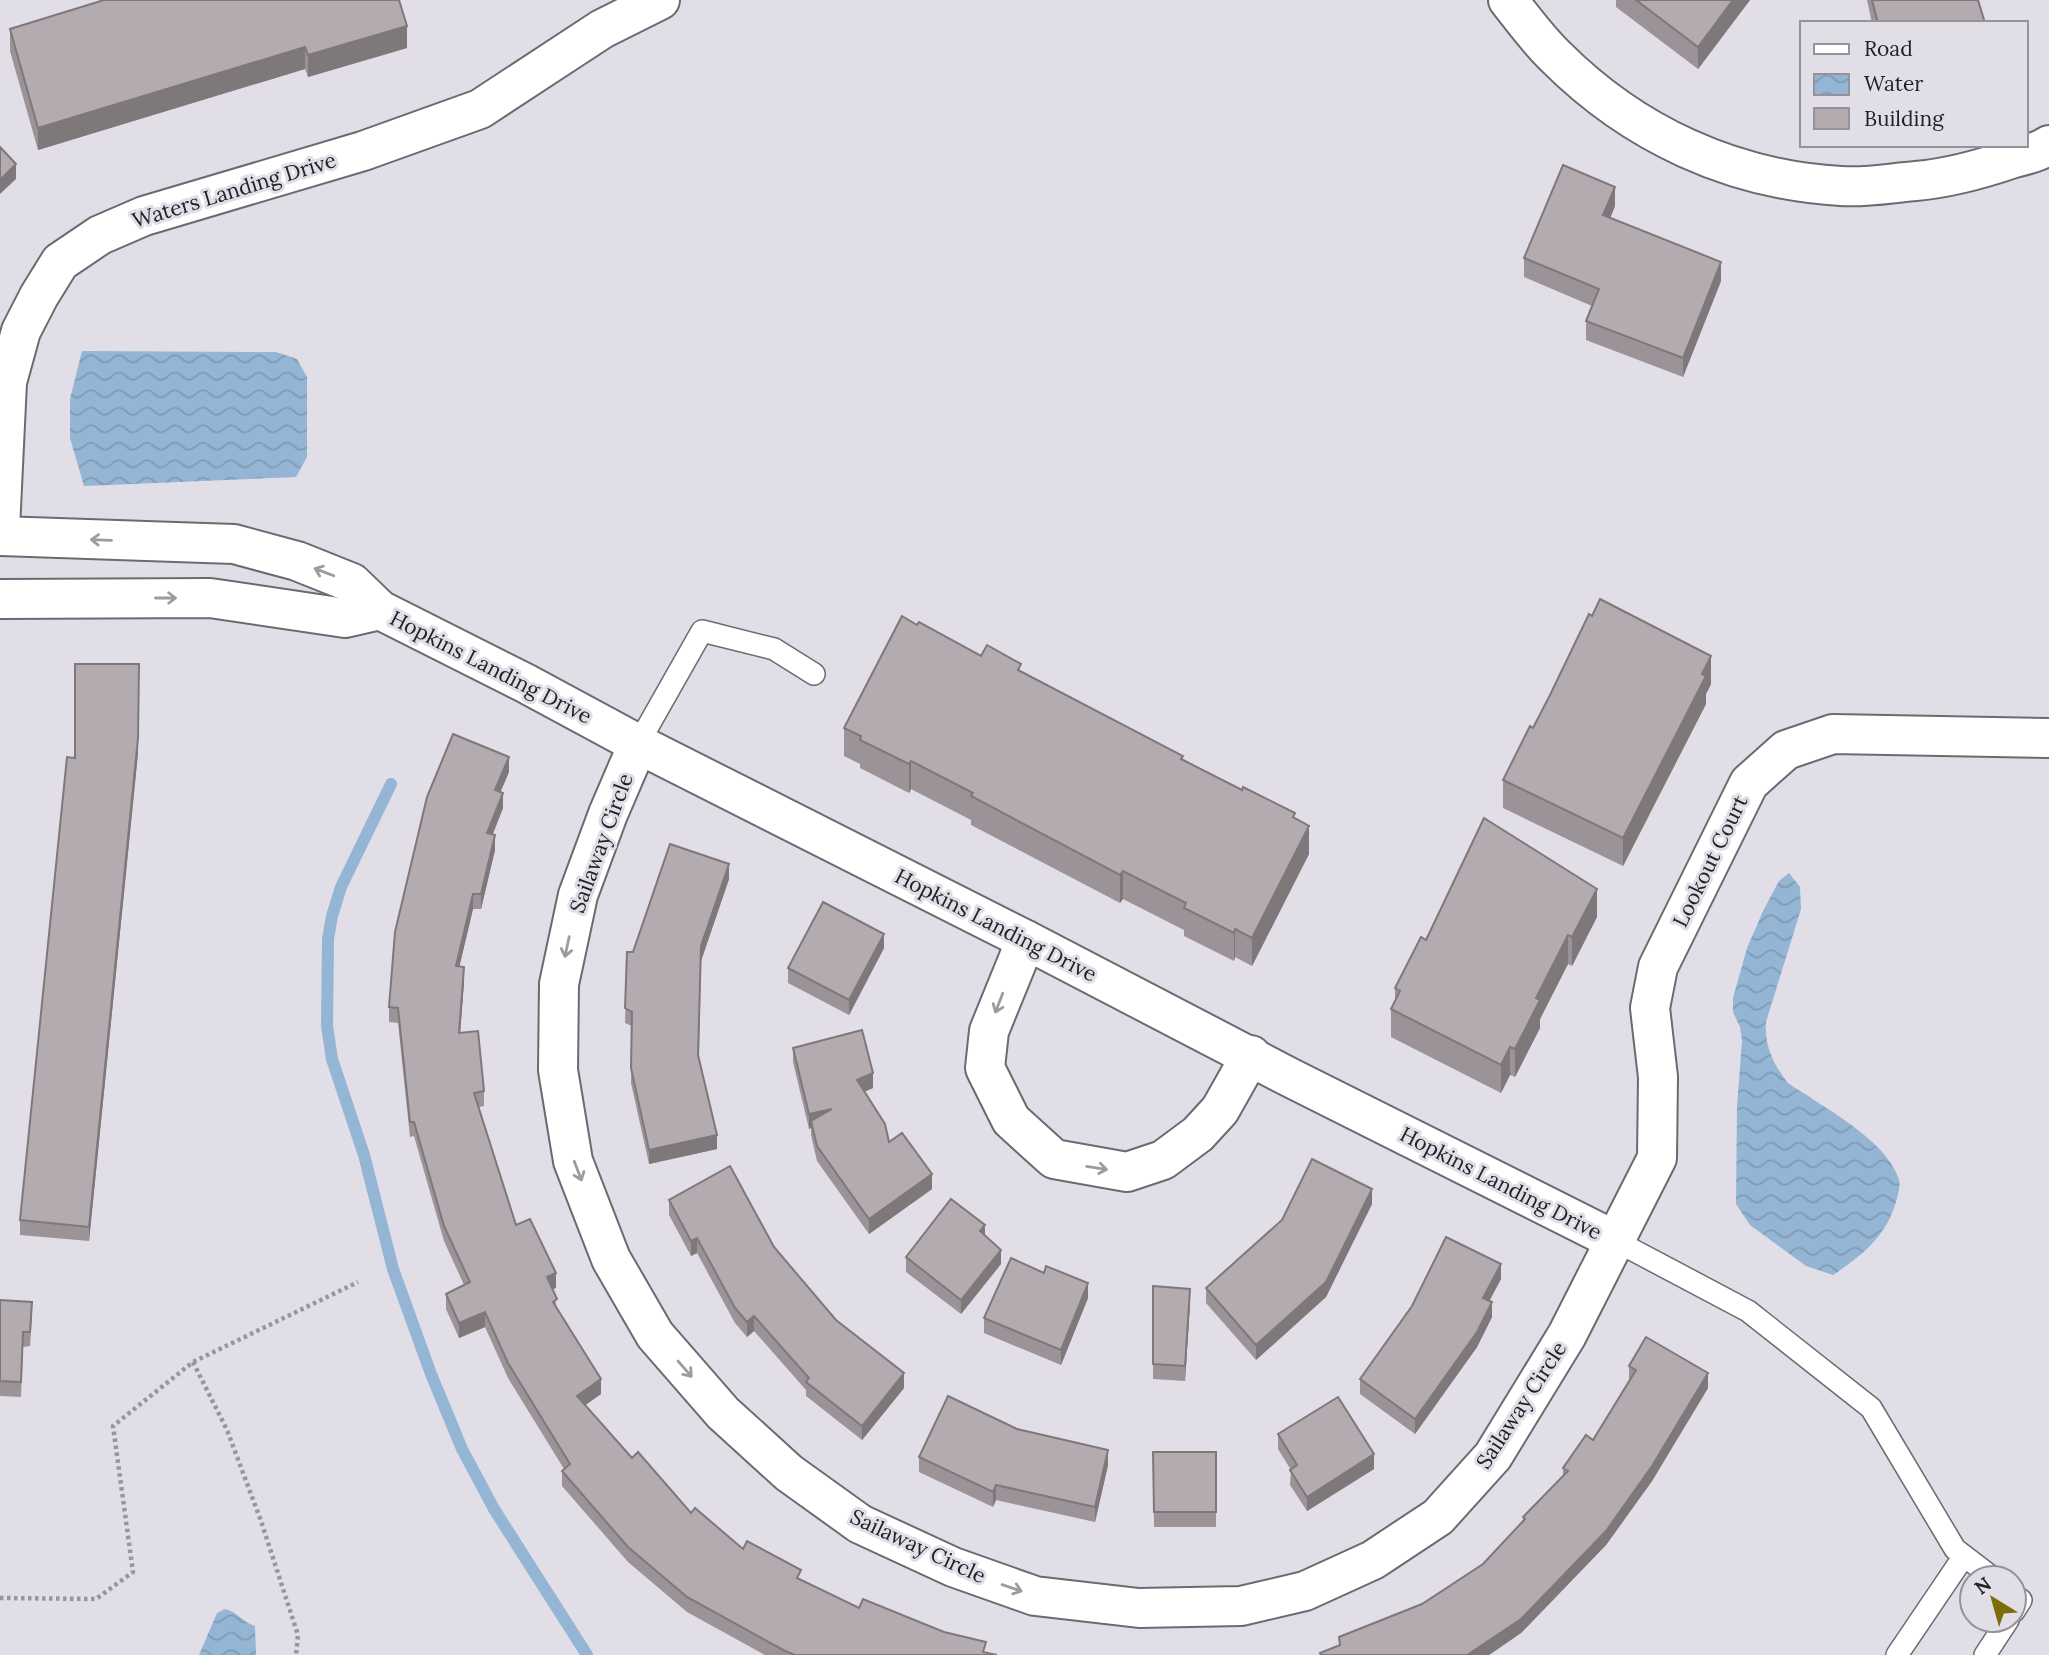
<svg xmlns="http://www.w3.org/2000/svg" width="2049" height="1655" viewBox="0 0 2049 1655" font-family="Lora,serif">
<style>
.water{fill:url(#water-waves)}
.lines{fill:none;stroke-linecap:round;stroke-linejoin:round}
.stream{stroke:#94b5d4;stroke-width:12}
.service-casing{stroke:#6d6971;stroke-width:24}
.minor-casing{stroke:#6d6971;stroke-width:42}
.path{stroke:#98959c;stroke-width:4.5;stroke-dasharray:3.5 3.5;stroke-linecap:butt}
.service{stroke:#fff;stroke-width:21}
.minor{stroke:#fff;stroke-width:38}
.wall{fill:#9b9397}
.shaded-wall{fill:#7e787b}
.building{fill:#b4abb0;stroke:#7e787b;stroke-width:2}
.oneway{stroke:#9c9b9d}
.labels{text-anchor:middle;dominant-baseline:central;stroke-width:6;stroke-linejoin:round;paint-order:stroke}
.street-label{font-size:21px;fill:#232125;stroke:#e2dee7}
</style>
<defs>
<pattern id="water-waves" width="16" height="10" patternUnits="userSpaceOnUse" patternTransform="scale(1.75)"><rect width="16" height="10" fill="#94b5d4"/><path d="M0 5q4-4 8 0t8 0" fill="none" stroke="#7f9bb6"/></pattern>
</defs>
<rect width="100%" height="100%" fill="#e2dee7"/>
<g class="water">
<path d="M 82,351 L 276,352 L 297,359 L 307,377 L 307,457 L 296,477 L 84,486 L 70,438 L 70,399 Z"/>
<path d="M 1789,873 L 1800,887 L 1801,909 L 1766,1022 C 1764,1044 1773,1065 1788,1083 C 1821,1106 1884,1138 1898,1177 C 1901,1183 1899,1191 1897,1198 C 1888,1235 1863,1255 1833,1275 L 1806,1266 L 1750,1225 L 1736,1204 L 1737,1107 L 1742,1041 L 1740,1027 L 1733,1012 L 1733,998 L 1747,948 L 1764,909 L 1779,881 Z"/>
<path d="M 225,1609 C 238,1612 242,1622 255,1626 L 256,1655 L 199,1655 L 217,1613 Z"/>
</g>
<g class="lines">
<path class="stream" d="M 391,784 L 341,887 L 332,916 L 328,939 L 327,1026 L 332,1059 L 364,1155 L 393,1269 L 431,1374 L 462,1449 L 494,1509 L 587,1655"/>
<g class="service-casing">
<g id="service">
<path d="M 638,744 L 702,631 L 774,649 L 814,674"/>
<path d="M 1614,1240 L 1748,1311 L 1871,1408 L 1955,1549 L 1993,1578"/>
<path d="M 2014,1595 L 2021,1600 L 2014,1611"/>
<path d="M 1897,1655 L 1964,1556"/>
<path d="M 1985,1655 L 2008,1620"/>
</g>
</g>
<g class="minor-casing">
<g id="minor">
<path d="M 1508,0 C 1523,19 1538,40 1556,57 C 1633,134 1732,180 1841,186 C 1866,188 1891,183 1916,181 C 1950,178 1982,169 2014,158 C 2026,155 2039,152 2049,145"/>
<path d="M 0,529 L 7,382 L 21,331 L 39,296 L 60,262 L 100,235 L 144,216 L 363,151 L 480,109 L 602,29 L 660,0"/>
<path d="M 0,536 L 234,544 L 297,561 L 352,583 L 380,610 L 525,683 L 638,744 L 1026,940 L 1289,1077 L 1614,1240"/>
<path d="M 0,599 L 210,598 L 345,618 L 380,610"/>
<path d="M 638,744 L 608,814 L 578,895 L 559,984 L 558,1070 L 573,1161 L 611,1259 L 655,1335 L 723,1413 L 789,1473 L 860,1524 L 953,1567 L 1035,1596 L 1139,1608 L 1241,1606 L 1305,1591 L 1373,1560 L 1438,1517 L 1493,1456 L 1567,1335 L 1657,1158 L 1658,1077 L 1650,1008 L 1658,967 L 1749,783 L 1786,750 L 1833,734 L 2049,738"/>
<path d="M 1026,940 L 989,1031 L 985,1068 L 1011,1120 L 1054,1159 L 1127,1172 L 1163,1160 L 1198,1134 L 1220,1110 L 1251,1055"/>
</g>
</g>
<g class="path">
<path d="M 193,1362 L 227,1430 L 261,1521 L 298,1635 L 296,1655"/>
<path d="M 0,1598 L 96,1599 L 133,1572 L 113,1426 L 193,1362 L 358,1282"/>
</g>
<use href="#service" class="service"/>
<use href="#minor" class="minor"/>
</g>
<g class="wall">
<path d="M 1616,0 L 1750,0 L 1698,69 L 1616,7 Z"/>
<path d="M 1867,0 L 1978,0 L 1985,23 L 1872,23 Z"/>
<path d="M 10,29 L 407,48 L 308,77 L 305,69 L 38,150 L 10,51 Z"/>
<path d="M 1615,206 L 1610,218 L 1721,281 L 1683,377 L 1586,340 L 1586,321 L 1592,306 L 1524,277 L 1524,258 Z"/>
<path d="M 981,656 L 1021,672 L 1183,759 L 1295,818 L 1309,854 L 1252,966 L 1235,957 L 1234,961 L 1184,936 L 1184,930 L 1123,899 L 1120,903 L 971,825 L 971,820 L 911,789 L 909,793 L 860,768 L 860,764 L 844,756 L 844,728 Z"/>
<path d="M 1711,684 L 1706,694 L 1706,704 L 1623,866 L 1503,808 L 1503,780 L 1533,728 Z"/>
<path d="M 138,753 L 89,1241 L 20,1235 L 20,1220 L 75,758 Z"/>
<path d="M 509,772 L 500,792 L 503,808 L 493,834 L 495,850 L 481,909 L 473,909 L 459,967 L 464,982 L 460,1033 L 484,1091 L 484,1106 L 479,1107 L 516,1225 L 556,1288 L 553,1289 L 557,1309 L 601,1394 L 585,1405 L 632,1458 L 691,1513 L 743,1549 L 801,1580 L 859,1608 L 986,1653 L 997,1655 L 765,1655 L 687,1612 L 628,1562 L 562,1486 L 562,1471 L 564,1469 L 508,1378 L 485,1327 L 459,1338 L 446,1309 L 446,1294 L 464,1285 L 444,1241 L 414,1136 L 410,1137 L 398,1023 L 389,1022 L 389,1007 Z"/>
<path d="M 729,879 L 701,961 L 699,1056 L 717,1149 L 649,1164 L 631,1083 L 632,1026 L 625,1023 L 627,952 L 633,952 Z"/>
<path d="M 1597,917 L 1572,966 L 1568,964 L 1540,1019 L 1540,1028 L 1515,1077 L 1510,1075 L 1501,1093 L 1391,1037 L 1391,1009 L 1395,1000 L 1395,988 L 1426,940 Z"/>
<path d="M 884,948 L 849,1015 L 788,983 L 788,968 Z"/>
<path d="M 793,1048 L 873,1088 L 864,1092 L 889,1142 L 932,1189 L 869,1234 L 817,1161 L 811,1135 L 811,1128 L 809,1129 L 793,1062 Z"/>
<path d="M 669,1200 L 774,1247 L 836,1320 L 904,1388 L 862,1440 L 806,1396 L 806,1390 L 754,1331 L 747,1337 L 735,1323 L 697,1253 L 691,1256 L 669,1215 Z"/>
<path d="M 1372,1204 L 1326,1297 L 1256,1360 L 1206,1303 L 1206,1288 Z"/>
<path d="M 985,1236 L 1001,1264 L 961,1314 L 906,1272 L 906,1257 Z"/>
<path d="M 1501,1279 L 1489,1301 L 1492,1317 L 1477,1347 L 1415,1434 L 1360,1394 L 1360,1379 Z"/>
<path d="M 1153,1286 L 1190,1304 L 1185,1381 L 1153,1379 Z"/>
<path d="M 1088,1298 L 1061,1365 L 984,1333 L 984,1318 Z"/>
<path d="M 0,1300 L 32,1317 L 30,1346 L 23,1347 L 21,1397 L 0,1396 Z"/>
<path d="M 1629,1366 L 1708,1388 L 1652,1481 L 1606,1545 L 1521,1633 L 1489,1655 L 1320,1655 L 1320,1653 L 1339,1646 L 1339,1637 L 1422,1604 L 1483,1564 L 1523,1522 L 1523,1517 L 1563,1476 L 1563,1468 L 1593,1440 L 1629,1381 Z"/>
<path d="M 1017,1429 L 1108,1465 L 1095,1522 L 996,1500 L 993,1507 L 919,1472 L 919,1457 Z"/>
<path d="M 1278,1434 L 1374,1469 L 1307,1511 L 1290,1485 L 1291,1470 L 1278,1449 Z"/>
<path d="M 1153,1452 L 1216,1452 L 1216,1527 L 1154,1527 Z"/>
</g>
<g class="shaded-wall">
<path d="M 1733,0 L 1750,0 L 1698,69 L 1698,47 Z"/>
<path d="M 407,26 L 407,48 L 308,77 L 308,55 Z"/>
<path d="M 305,47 L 305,69 L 38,150 L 38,128 Z"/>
<path d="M 16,164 L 16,179 L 0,194 L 0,180 Z"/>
<path d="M 1615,187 L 1615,206 L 1603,235 L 1603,215 Z"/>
<path d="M 1721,262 L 1721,281 L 1683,377 L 1683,358 Z"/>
<path d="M 1711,656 L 1711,684 L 1706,694 L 1706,704 L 1623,866 L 1623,838 Z"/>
<path d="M 139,664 L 138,753 L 89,1241 L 89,1227 Z"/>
<path d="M 509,757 L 509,772 L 495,805 L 495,790 Z"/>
<path d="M 911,761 L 911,789 L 909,793 L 909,764 Z"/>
<path d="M 503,793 L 503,808 L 487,848 L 487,833 Z"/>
<path d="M 1309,826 L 1309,854 L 1252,966 L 1252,938 Z"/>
<path d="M 495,835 L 495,850 L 481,909 L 481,894 Z"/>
<path d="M 729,864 L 729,879 L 701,961 L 701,946 Z"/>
<path d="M 1123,871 L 1123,899 L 1120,903 L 1120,875 Z"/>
<path d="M 1597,889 L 1597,917 L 1572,966 L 1572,937 Z"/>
<path d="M 473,894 L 473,909 L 456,981 L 456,966 Z"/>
<path d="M 1235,929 L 1235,957 L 1234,961 L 1234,933 Z"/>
<path d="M 884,934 L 884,948 L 849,1015 L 849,1000 Z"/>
<path d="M 1568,935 L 1568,964 L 1540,1019 L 1540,1028 L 1515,1077 L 1515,1049 L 1536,998 Z"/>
<path d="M 464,967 L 464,982 L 459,1047 L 459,1033 Z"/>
<path d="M 1510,1047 L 1510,1075 L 1501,1093 L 1501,1065 Z"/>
<path d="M 873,1073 L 873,1088 L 857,1095 L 857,1080 Z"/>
<path d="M 832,1109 L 811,1121 L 811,1128 L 809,1129 L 809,1114 Z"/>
<path d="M 717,1135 L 717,1149 L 649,1164 L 649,1150 Z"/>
<path d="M 932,1174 L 932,1189 L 869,1234 L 869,1219 Z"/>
<path d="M 1372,1189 L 1372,1204 L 1326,1297 L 1256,1360 L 1256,1345 Z"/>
<path d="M 985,1225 L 985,1240 L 980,1231 Z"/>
<path d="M 697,1238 L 697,1253 L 691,1256 L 691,1241 Z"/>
<path d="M 1001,1250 L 1001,1264 L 961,1314 L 961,1300 Z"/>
<path d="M 1501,1264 L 1501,1279 L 1483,1313 L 1483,1298 Z"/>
<path d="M 556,1273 L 556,1288 L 547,1291 L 547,1277 Z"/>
<path d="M 1088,1283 L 1088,1298 L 1061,1365 L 1061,1350 Z"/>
<path d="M 1190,1289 L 1190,1304 L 1185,1381 L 1185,1366 Z"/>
<path d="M 1492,1302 L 1492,1317 L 1477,1347 L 1415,1434 L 1415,1419 Z"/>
<path d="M 485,1312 L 485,1327 L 459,1338 L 459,1323 Z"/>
<path d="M 754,1316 L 754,1331 L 747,1337 L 747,1322 Z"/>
<path d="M 904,1373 L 904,1388 L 862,1440 L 862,1426 Z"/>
<path d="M 1708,1373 L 1708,1388 L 1652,1481 L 1606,1545 L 1521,1633 L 1489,1655 L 1467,1655 Z"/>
<path d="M 601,1379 L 601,1394 L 577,1411 L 577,1396 Z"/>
<path d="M 1108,1450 L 1108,1465 L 1095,1522 L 1095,1507 Z"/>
<path d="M 1374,1454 L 1374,1469 L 1307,1511 L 1307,1497 Z"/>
<path d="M 996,1485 L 996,1500 L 993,1507 L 993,1492 Z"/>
</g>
<g class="building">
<path d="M 104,0 L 399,0 L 407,26 L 308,55 L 305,47 L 38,128 L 10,29 Z"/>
<path d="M 1636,0 L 1733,0 L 1698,47 Z"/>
<path d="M 1872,0 L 1978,0 L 1985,23 L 1878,23 Z"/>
<path d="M 0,147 L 16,164 L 0,180 Z"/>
<path d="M 1563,165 L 1615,187 L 1603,215 L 1721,262 L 1683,358 L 1586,321 L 1599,289 L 1524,258 Z"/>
<path d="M 1600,599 L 1711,656 L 1702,674 L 1706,676 L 1623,838 L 1503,780 L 1530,726 L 1533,728 L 1550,695 L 1589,614 L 1592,616 Z"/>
<path d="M 902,616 L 917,625 L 919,622 L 981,656 L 987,645 L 1021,664 L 1018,670 L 1183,756 L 1181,759 L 1242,790 L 1243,787 L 1295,813 L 1293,817 L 1309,826 L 1252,938 L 1235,929 L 1234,933 L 1184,908 L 1186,903 L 1123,871 L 1120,875 L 971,796 L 973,793 L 911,761 L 909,764 L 860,740 L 861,736 L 844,728 Z"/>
<path d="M 75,664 L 139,664 L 138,738 L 89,1227 L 20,1220 L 67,757 L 75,758 Z"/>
<path d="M 453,734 L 509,757 L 495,790 L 503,793 L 487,833 L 495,835 L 481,894 L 473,894 L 456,966 L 464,967 L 459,1033 L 478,1031 L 484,1091 L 474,1093 L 516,1225 L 530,1219 L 556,1273 L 547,1277 L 557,1299 L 553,1302 L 601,1379 L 577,1396 L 632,1458 L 638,1452 L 691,1513 L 695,1508 L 743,1549 L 747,1541 L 801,1570 L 797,1578 L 859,1608 L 863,1599 L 944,1632 L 986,1642 L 983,1652 L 997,1655 L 795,1655 L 785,1651 L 687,1597 L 628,1547 L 562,1471 L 570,1464 L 508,1363 L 485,1312 L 459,1323 L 446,1294 L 470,1282 L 444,1226 L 414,1122 L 410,1122 L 398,1008 L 389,1007 L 395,932 L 427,797 Z"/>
<path d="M 1484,818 L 1597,889 L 1572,937 L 1568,935 L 1536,998 L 1540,1000 L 1515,1049 L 1510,1047 L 1501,1065 L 1391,1009 L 1400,991 L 1395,988 L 1421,937 L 1426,940 Z"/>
<path d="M 670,844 L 729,864 L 701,946 L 698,1055 L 717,1135 L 649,1150 L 631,1068 L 632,1012 L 625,1008 L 627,952 L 633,952 Z"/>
<path d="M 823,902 L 884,934 L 849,1000 L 788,968 Z"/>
<path d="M 862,1030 L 873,1073 L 857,1080 L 885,1124 L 889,1142 L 902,1133 L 932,1174 L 869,1219 L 817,1146 L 811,1121 L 832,1109 L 809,1114 L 793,1048 Z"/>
<path d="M 1312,1159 L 1372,1189 L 1326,1282 L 1256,1345 L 1206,1288 L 1282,1220 Z"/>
<path d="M 730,1166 L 774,1247 L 836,1320 L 904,1373 L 862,1426 L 806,1382 L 809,1378 L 754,1316 L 747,1322 L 735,1308 L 697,1238 L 691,1241 L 669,1200 Z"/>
<path d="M 951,1199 L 985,1225 L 980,1231 L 1001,1250 L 961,1300 L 906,1257 Z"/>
<path d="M 1446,1237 L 1501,1264 L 1483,1298 L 1492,1302 L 1477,1332 L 1415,1419 L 1360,1379 L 1412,1306 Z"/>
<path d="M 1011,1258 L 1044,1273 L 1046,1266 L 1088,1283 L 1061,1350 L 984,1318 Z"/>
<path d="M 1153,1286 L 1190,1289 L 1185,1366 L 1153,1364 Z"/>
<path d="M 0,1300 L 32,1302 L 30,1332 L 23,1332 L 21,1382 L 0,1381 Z"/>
<path d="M 1646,1337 L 1708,1373 L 1652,1466 L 1606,1531 L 1521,1619 L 1467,1655 L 1321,1655 L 1320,1653 L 1340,1645 L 1339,1637 L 1422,1604 L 1483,1564 L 1525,1519 L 1523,1517 L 1568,1471 L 1563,1468 L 1586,1435 L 1593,1440 L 1636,1370 L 1629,1366 Z"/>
<path d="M 948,1396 L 1017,1429 L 1108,1450 L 1095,1507 L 996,1485 L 993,1492 L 919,1457 Z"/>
<path d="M 1338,1397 L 1374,1454 L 1307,1497 L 1290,1470 L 1297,1465 L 1278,1434 Z"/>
<path d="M 1153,1452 L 1216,1452 L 1216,1512 L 1154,1512 Z"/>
</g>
<defs><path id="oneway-shaft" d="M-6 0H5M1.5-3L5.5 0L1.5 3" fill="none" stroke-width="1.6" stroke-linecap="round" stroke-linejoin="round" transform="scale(1.75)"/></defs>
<g class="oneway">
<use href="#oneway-shaft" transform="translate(101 540) rotate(-178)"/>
<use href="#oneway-shaft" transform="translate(324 572) rotate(-159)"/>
<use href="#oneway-shaft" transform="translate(166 598)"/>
<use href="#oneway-shaft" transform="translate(567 947) rotate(102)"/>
<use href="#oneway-shaft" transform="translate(999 1003) rotate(111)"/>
<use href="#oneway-shaft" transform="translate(1097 1168) rotate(9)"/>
<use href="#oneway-shaft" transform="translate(578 1171) rotate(69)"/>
<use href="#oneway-shaft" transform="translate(685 1369) rotate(49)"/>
<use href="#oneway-shaft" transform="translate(1012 1588) rotate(19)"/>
</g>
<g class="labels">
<g class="street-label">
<text transform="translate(234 190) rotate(-17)">Waters Landing Drive</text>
<text transform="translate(491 667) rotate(27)">Hopkins Landing Drive</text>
<text transform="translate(601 843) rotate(-70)">Sailaway Circle</text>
<text transform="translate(1710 861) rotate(-64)">Lookout Court</text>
<text transform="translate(996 925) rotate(27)">Hopkins Landing Drive</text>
<text transform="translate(1501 1183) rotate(27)">Hopkins Landing Drive</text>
<text transform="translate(1521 1405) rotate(-57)">Sailaway Circle</text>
<text transform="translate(918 1546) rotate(25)">Sailaway Circle</text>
</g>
</g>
<rect x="1800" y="21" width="228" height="126" fill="#e2dee7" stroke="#969299" stroke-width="2"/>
<rect x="1814" y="44" width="35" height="10" fill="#ffffff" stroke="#969299" stroke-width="2"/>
<text x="1864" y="56" font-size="21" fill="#232125">Road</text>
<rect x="1814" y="74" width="35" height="21" fill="url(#water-waves)" stroke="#969299" stroke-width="2"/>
<text x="1864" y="91" font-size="21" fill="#232125">Water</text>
<rect x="1814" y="108" width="35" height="21" fill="#b4abb0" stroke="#969299" stroke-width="2"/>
<text x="1864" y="126" font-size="21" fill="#232125">Building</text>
<g transform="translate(1993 1599) rotate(323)"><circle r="33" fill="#e2dee7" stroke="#969299" stroke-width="2"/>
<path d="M0-5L12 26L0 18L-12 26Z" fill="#7b6d08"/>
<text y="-10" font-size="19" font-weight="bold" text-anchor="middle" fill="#232125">N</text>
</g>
</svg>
